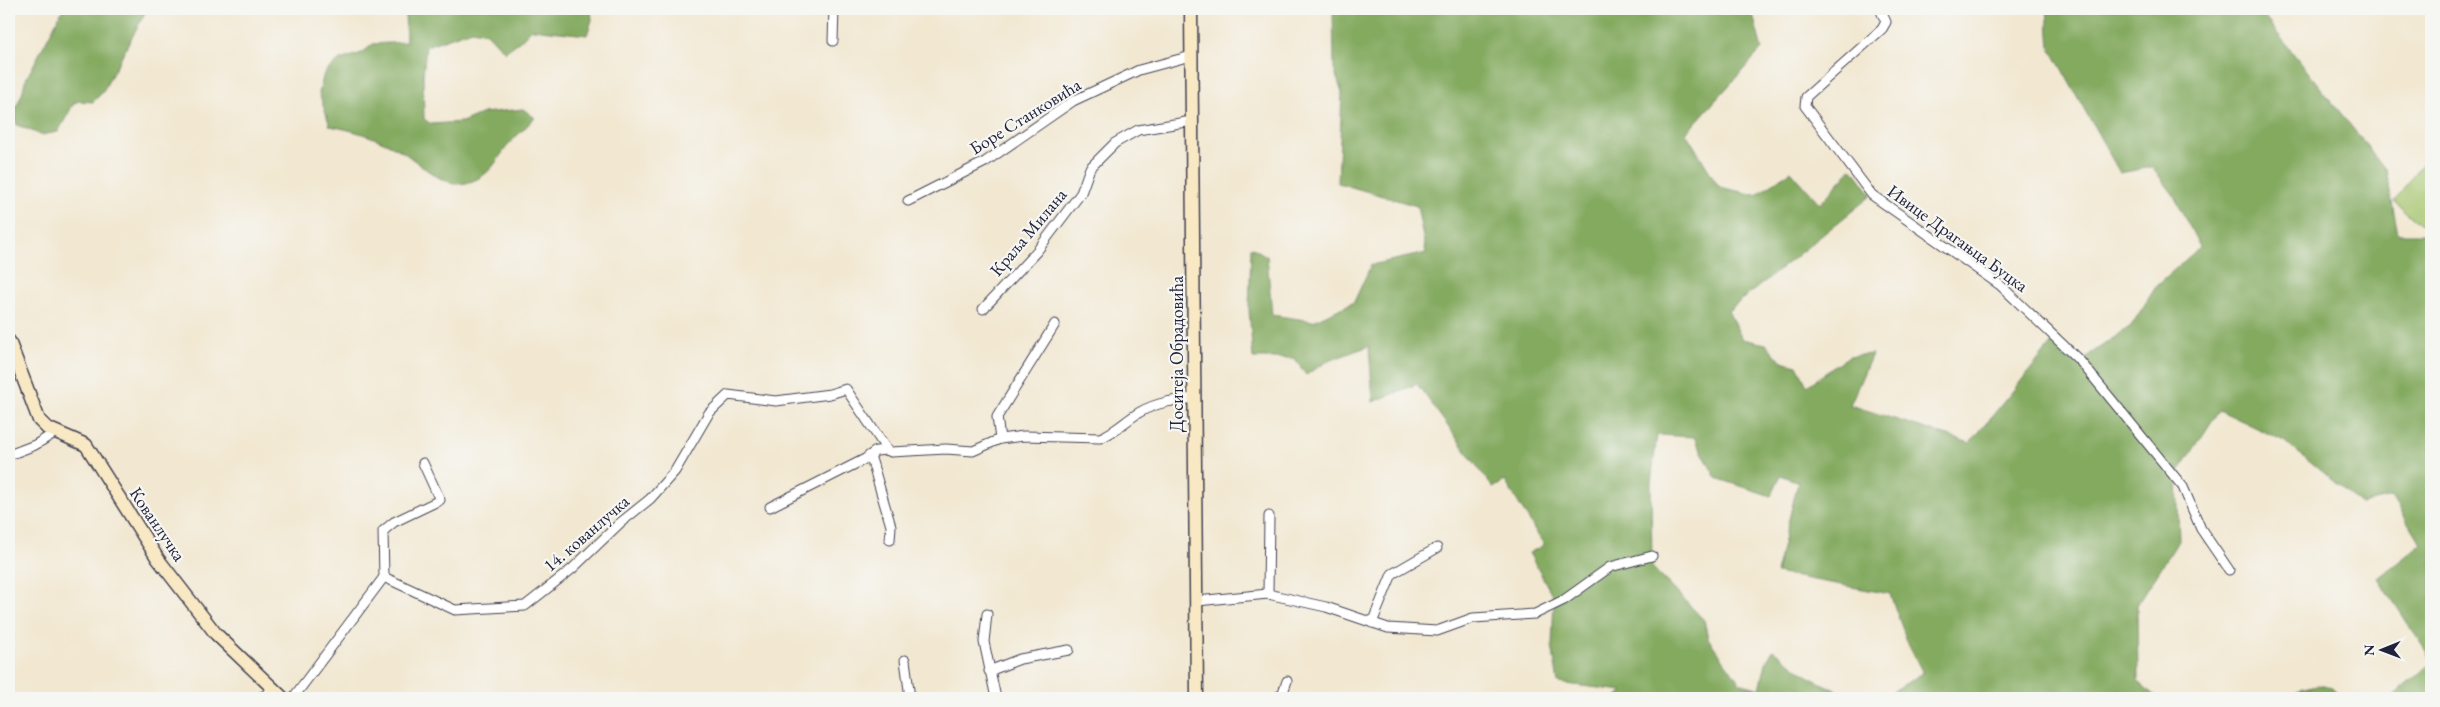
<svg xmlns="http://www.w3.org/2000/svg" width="2440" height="707" viewBox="0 0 2440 707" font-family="'EB Garamond',serif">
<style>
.green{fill:#a5c56d;stroke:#647454}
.forest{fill:#84aa60;stroke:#53664e}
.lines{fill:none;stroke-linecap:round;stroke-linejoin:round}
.street-casing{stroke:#414052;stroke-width:11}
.secondary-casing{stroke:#414052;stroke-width:15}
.street{stroke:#fff;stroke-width:9}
.secondary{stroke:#f8e8c3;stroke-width:12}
.labels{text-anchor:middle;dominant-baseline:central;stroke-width:4.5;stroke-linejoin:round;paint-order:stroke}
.street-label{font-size:18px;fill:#22223b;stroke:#f6f6f2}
</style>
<rect width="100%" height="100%" fill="#f6f6f2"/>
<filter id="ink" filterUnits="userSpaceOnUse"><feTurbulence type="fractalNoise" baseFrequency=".02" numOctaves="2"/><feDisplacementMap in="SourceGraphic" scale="10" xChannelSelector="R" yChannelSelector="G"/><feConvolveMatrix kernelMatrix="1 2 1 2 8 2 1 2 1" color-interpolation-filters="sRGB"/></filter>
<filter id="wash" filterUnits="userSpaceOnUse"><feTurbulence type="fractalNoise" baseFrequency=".0096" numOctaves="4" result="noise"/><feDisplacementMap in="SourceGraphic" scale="20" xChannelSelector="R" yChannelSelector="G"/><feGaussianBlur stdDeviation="1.12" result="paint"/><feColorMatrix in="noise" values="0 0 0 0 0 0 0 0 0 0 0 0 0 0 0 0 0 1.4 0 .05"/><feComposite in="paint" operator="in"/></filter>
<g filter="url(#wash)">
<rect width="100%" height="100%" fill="#f2e8d2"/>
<path class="green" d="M 2431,152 L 2431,225 L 2428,231 L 2394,202 Z"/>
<g class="forest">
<path d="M 63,9 L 147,9 L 102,93 L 93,102 L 79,101 L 74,103 L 58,132 L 41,135 L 17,125 L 13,114 L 22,94 L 25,81 Z"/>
<path d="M 405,9 L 591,9 L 592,20 L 587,35 L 532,29 L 520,41 L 505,52 L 487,33 L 472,30 L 426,46 L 423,76 L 424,119 L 431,124 L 462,122 L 483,113 L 523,109 L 535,118 C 525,128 514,138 505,149 C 496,162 490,174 473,181 C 443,194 417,157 392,146 C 372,136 352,130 330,126 L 319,93 L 324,73 L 340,60 L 362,53 L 373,44 L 406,42 Z"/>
<path d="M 1333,9 L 1745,9 L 1752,11 L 1762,49 L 1686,133 L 1719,187 L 1756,195 L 1791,171 L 1820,204 L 1852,168 L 1872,195 L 1728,311 L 1742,339 L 1766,344 L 1781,361 L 1797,365 L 1807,386 L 1849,356 L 1872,354 L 1850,405 L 1970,443 L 2057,337 L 2080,361 L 2131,326 L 2157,285 L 2200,247 L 2173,194 L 2152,167 L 2120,173 L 2050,48 L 2047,9 L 2258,9 L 2386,170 L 2398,234 L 2431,234 L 2431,659 L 2378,578 L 2421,544 L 2392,497 L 2361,504 L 2284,441 L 2219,410 L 2177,475 L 2179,540 L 2137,605 L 2138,681 L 2157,698 L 1882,698 L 1923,673 L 1908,644 L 1890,594 L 1776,573 L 1798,482 L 1781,475 L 1771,496 L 1716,478 L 1694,437 L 1657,435 L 1651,483 L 1652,567 L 1704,620 L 1708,638 L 1740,683 L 1760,689 L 1766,663 L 1773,650 L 1811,678 L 1843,694 L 1875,698 L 1654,698 L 1652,696 L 1650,698 L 1615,698 L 1623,691 L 1558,683 L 1552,645 L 1554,598 L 1529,553 L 1544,545 L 1505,481 L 1493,488 L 1417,384 L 1373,402 L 1369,346 L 1328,361 L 1306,375 L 1294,358 L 1253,358 L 1249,310 L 1251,247 L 1267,256 L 1272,315 L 1313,321 L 1354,302 L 1371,265 L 1426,253 L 1417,206 L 1338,183 L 1342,93 L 1334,69 Z"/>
<path d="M 2431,663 L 2431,698 L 2391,698 Z"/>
<path d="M 2318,685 L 2333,688 L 2342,698 L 2286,698 L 2303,688 Z"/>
</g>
</g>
<g filter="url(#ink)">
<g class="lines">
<g class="street-casing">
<g id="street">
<path d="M 1880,9 L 1886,22 L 1882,29 L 1806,97 L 1805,106 L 1872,195 L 2000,285 L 2080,361 L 2183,487 L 2201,529 L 2229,570"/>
<path d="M 833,41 L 834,9"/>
<path d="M 908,201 L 985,162 L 1073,101 L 1139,70 L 1191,56"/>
<path d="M 983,309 L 1037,251 L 1081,193 L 1090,168 L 1115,143 L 1138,130 L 1192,121"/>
<path d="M 1000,439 L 997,417 L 1055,324"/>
<path d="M 9,455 L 35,445 L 56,432"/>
<path d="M 870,455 L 891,526 L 890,540"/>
<path d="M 770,507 L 865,459 L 876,451 L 887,450"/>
<path d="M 384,577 L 383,531 L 394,522 L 440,500 L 423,463"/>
<path d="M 1268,594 L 1269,516"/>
<path d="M 1197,601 L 1268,594 L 1326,607 L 1388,628 L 1437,631 L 1473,618 L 1535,614 L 1564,600 L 1610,567 L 1652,556"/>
<path d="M 987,614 L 984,642 L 996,698"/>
<path d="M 1372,623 L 1392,574 L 1437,548"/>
<path d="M 905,660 L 910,698"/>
<path d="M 989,671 L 1020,659 L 1069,650"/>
<path d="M 258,698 L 275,691"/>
<path d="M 293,698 L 384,577 L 455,610 L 525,606 L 572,569 L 620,523 L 650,499 L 675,471 L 709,413 L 728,395 L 776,401 L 830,394 L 846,389 L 887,450 L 891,452 L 946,449 L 973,451 L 1000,439 L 1024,436 L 1100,438 C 1116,432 1126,420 1140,412 C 1158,402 1175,400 1194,398"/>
<path d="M 1274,698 L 1282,695 L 1287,681"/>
</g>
</g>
<g class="secondary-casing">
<g id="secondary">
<path d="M 1191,9 L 1197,698"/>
<path d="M 9,341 L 39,420 L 47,428 L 86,445 L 158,559 L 216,634 L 283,698"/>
</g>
</g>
<use href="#street" class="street"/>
<use href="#secondary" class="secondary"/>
</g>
</g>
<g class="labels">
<g class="street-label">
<text transform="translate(1025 116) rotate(-32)">Боре Станковића</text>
<text transform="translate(1028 232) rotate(-50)">Краља Милана</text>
<text transform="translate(1958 238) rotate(36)">Ивице Драгањца Буцка</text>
<text transform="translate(1176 354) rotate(-90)">Доситеја Обрадовића</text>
<text transform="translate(158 524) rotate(56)">Кованлучка</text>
<text transform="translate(586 533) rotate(-41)">14. кованлучка</text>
</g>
</g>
<rect width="2440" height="707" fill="none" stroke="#f6f6f2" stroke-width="30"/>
<g transform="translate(2382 650) rotate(269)" stroke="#f6f6f2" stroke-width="4" paint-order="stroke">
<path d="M0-4L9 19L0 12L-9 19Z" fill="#22223b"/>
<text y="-8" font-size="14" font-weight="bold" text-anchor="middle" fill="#22223b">N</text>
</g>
</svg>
